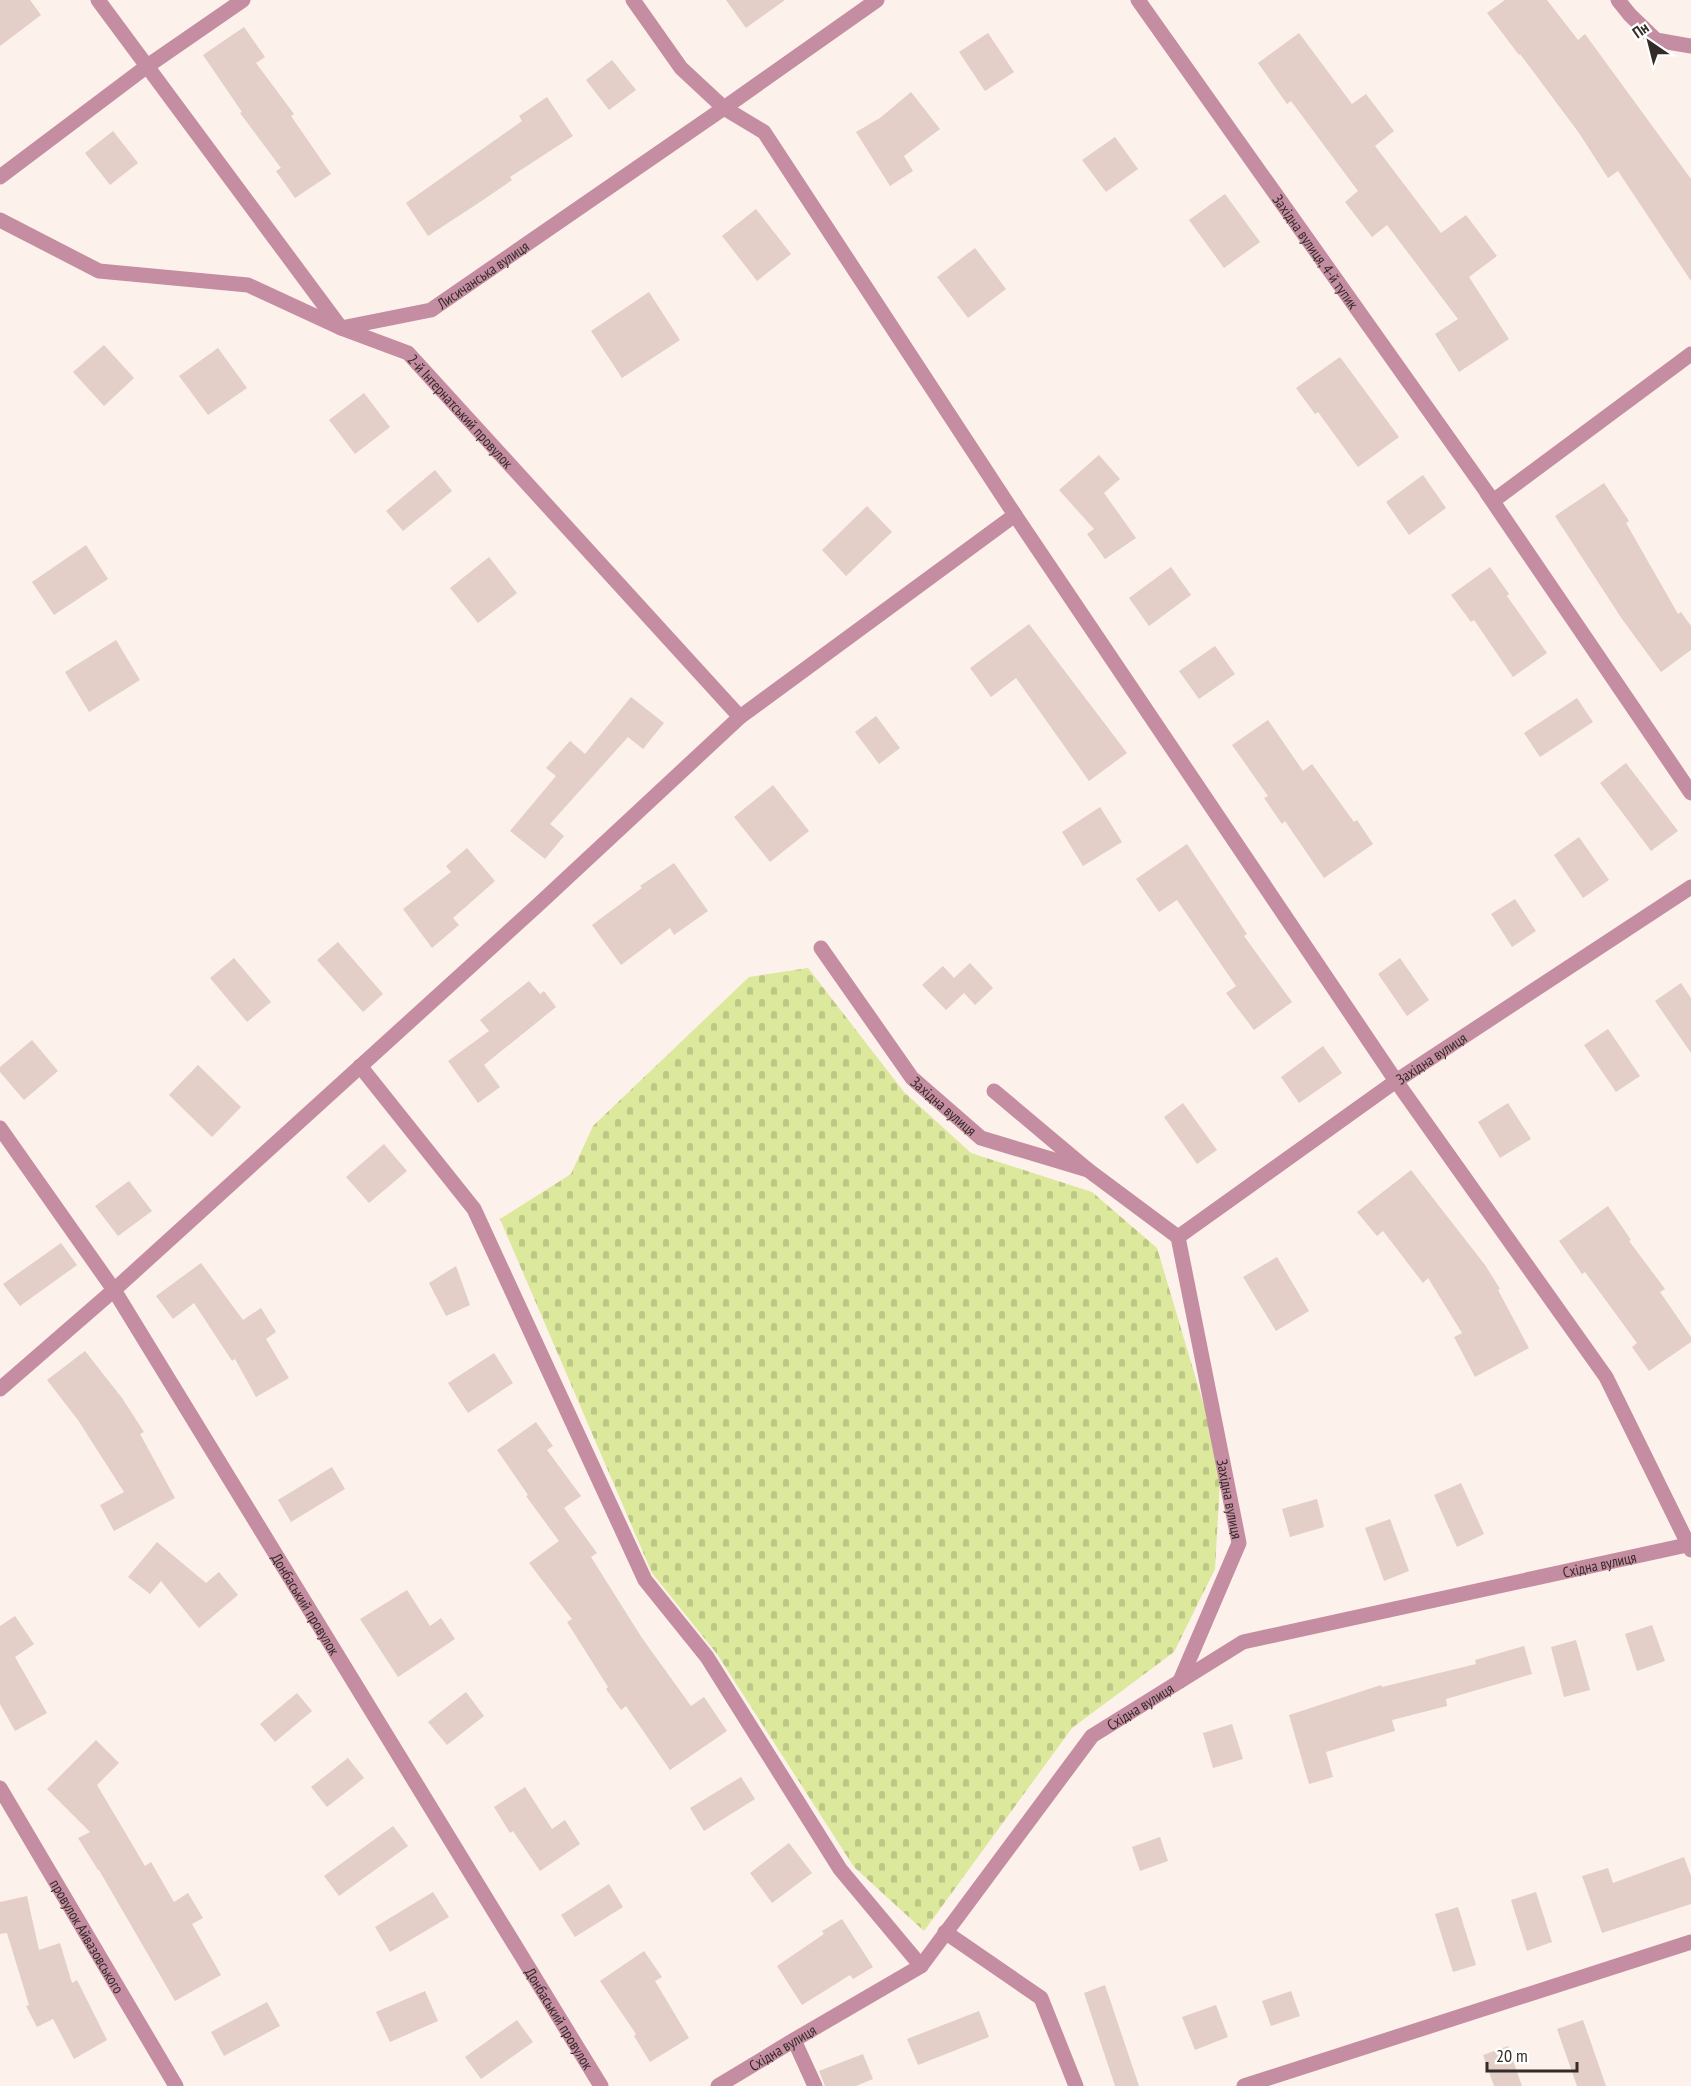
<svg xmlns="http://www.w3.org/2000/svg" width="1691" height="2086" viewBox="0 0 1691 2086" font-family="'PT Sans Narrow',sans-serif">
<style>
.cemetery{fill:url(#cemetery-stones)}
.building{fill:#e3cec8}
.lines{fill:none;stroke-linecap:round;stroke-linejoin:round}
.service{stroke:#c58da1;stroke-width:15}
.minor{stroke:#c58da1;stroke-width:15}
.labels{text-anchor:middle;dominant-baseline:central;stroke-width:6;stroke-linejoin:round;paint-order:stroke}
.street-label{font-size:15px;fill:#342c29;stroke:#fff}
</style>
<defs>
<pattern id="cemetery-stones" width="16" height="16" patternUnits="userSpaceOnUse" patternTransform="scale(1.5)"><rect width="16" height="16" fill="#dce89b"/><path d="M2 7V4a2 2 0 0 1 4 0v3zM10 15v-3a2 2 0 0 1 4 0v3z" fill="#bdc786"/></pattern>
</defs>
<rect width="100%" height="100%" fill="#fdf1eb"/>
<path class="cemetery" d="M 808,968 L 904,1092 L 971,1153 L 1092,1192 L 1157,1248 L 1221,1463 L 1215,1569 L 1174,1652 L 1072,1728 L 924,1931 L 854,1867 L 717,1654 L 652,1573 L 500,1219 L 571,1174 L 593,1126 L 749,977 Z"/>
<g class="building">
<path d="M 0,0 L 30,0 L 41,15 L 0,46 Z"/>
<path d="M 726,0 L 785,0 L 746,28 Z"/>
<path d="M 1505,0 L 1547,0 L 1578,40 L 1585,34 L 1691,179 L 1691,281 L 1618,171 L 1608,178 L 1579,133 L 1520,54 L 1519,55 L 1487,13 Z"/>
<path d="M 244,27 L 265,57 L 256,63 L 294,114 L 291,116 L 331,174 L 295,198 L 276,171 L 281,168 L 240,113 L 242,112 L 203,55 Z"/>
<path d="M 988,33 L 1014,72 L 985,91 L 959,52 Z"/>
<path d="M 1299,33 L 1352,104 L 1366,94 L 1394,131 L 1375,146 L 1441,233 L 1466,215 L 1497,256 L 1469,277 L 1509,339 L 1459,372 L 1435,334 L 1458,319 L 1387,225 L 1372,237 L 1345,202 L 1358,191 L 1291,101 L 1287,104 L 1258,63 Z"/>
<path d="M 612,60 L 636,90 L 609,110 L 586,80 Z"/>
<path d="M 911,92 L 940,129 L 904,156 L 913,171 L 890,186 L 856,132 L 880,118 Z"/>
<path d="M 547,97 L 573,136 L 510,177 L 512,180 L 483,200 L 428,236 L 406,203 L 522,121 L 519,116 Z"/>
<path d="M 113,131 L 138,163 L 110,185 L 85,153 Z"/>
<path d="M 1115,137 L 1138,169 L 1106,192 L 1082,160 Z"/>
<path d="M 1225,194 L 1260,242 L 1224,268 L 1189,220 Z"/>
<path d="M 756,209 L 791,254 L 757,281 L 722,236 Z"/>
<path d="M 975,248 L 1006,289 L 968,318 L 937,277 Z"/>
<path d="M 649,292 L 680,340 L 622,378 L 591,331 Z"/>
<path d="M 104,345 L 134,378 L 104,406 L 73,372 Z"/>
<path d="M 218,348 L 247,388 L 208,415 L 179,376 Z"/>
<path d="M 1340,357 L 1399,437 L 1358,467 L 1318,412 L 1315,414 L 1296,388 Z"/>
<path d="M 364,393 L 390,427 L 355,454 L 329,420 Z"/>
<path d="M 1099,455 L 1120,479 L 1104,493 L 1136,538 L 1105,559 L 1087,534 L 1094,529 L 1059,490 Z"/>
<path d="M 435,470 L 452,491 L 403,531 L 386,511 Z"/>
<path d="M 1423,475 L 1446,508 L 1409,535 L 1386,502 Z"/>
<path d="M 1604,483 L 1629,521 L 1626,523 L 1678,614 L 1681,612 L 1691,626 L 1691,650 L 1661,672 L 1622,619 L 1555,516 Z"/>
<path d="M 867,506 L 892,532 L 846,576 L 822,550 Z"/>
<path d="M 86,545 L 108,579 L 54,615 L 32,582 Z"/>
<path d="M 489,557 L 517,593 L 478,623 L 450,588 Z"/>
<path d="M 1171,567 L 1191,595 L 1149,626 L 1129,598 Z"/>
<path d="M 1490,567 L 1509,594 L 1507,596 L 1547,653 L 1513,677 L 1474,620 L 1471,622 L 1451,595 Z"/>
<path d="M 1029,624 L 1127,753 L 1089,781 L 1016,678 L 991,697 L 970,668 Z"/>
<path d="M 116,640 L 140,680 L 89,712 L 65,672 Z"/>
<path d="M 1215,646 L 1235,674 L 1199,699 L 1179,671 Z"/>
<path d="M 631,697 L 664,723 L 643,749 L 628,737 L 550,824 L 564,836 L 545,859 L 510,831 L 556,776 L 546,768 L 570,741 L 585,754 Z"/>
<path d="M 1577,698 L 1593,722 L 1540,757 L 1524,733 Z"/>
<path d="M 876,716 L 900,748 L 879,764 L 855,732 Z"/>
<path d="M 1268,720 L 1303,771 L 1312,764 L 1354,822 L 1357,820 L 1373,844 L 1324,878 L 1285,821 L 1282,824 L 1264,798 L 1268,796 L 1232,745 Z"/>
<path d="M 1626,763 L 1678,831 L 1651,851 L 1600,783 Z"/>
<path d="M 773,785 L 809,831 L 770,862 L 734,817 Z"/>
<path d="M 1100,807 L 1122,842 L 1083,866 L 1062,832 Z"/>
<path d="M 1579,837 L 1609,880 L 1583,898 L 1554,855 Z"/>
<path d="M 1187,844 L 1247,934 L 1244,936 L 1292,1002 L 1254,1030 L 1226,993 L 1236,986 L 1177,900 L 1159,912 L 1136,879 Z"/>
<path d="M 467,848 L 495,881 L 453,918 L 459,925 L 432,948 L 403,909 L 451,872 L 446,866 Z"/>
<path d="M 674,863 L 708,911 L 674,935 L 670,928 L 621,965 L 592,925 L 642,888 L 640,886 Z"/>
<path d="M 1515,899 L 1536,931 L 1512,947 L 1491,914 Z"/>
<path d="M 338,942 L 383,994 L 363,1012 L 317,960 Z"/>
<path d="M 234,958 L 271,1002 L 247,1022 L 210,978 Z"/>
<path d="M 1400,958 L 1429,1000 L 1407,1016 L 1378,974 Z"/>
<path d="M 970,963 L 993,988 L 975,1005 L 964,993 L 946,1010 L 922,985 L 943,966 L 954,978 Z"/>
<path d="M 529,981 L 540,994 L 544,991 L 556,1007 L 484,1065 L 500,1087 L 478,1103 L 448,1061 L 489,1031 L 480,1020 Z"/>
<path d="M 1681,983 L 1691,998 L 1691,1053 L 1655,1001 Z"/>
<path d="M 1608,1029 L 1640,1076 L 1616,1092 L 1584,1045 Z"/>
<path d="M 32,1040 L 58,1071 L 24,1100 L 0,1072 L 0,1067 Z"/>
<path d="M 1323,1046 L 1342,1073 L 1299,1103 L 1281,1077 Z"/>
<path d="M 198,1065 L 241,1107 L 212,1137 L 169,1095 Z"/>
<path d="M 1183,1103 L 1217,1150 L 1197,1164 L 1164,1117 Z"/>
<path d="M 1508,1103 L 1531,1139 L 1500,1158 L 1478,1122 Z"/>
<path d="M 384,1144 L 407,1171 L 369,1203 L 346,1177 Z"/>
<path d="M 1411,1170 L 1485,1265 L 1500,1289 L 1498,1290 L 1529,1348 L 1475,1377 L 1454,1337 L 1462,1333 L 1428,1278 L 1423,1283 L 1383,1231 L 1377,1236 L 1357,1212 Z"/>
<path d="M 129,1181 L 152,1211 L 118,1236 L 95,1206 Z"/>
<path d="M 1608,1206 L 1631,1240 L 1629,1241 L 1665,1289 L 1660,1292 L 1691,1337 L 1691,1342 L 1649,1371 L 1632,1347 L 1637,1343 L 1585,1272 L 1582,1274 L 1559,1241 Z"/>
<path d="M 61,1243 L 77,1265 L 20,1306 L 3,1284 Z"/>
<path d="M 1277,1257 L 1309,1311 L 1276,1331 L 1243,1277 Z"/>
<path d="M 201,1263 L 243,1320 L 261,1308 L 276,1332 L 266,1339 L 289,1378 L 256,1397 L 235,1359 L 232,1361 L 194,1303 L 173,1319 L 156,1296 Z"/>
<path d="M 456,1266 L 470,1305 L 446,1316 L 429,1283 Z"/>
<path d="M 85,1351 L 122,1398 L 144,1432 L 140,1434 L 175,1498 L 114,1531 L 100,1505 L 124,1492 L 78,1420 L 47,1380 Z"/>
<path d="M 494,1353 L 513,1383 L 468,1413 L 448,1383 Z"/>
<path d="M 536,1422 L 553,1446 L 547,1450 L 581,1496 L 564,1508 L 597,1553 L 591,1557 L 642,1638 L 691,1706 L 704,1697 L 727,1731 L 670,1770 L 626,1706 L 621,1710 L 606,1689 L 608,1687 L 567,1622 L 572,1619 L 529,1563 L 559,1541 L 526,1496 L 528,1495 L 497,1450 Z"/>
<path d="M 332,1467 L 345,1489 L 291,1522 L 278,1500 Z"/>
<path d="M 1461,1483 L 1484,1534 L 1457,1547 L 1434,1495 Z"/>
<path d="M 1317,1499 L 1324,1527 L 1290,1537 L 1282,1509 Z"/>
<path d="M 1390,1519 L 1409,1571 L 1384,1581 L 1365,1528 Z"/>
<path d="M 157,1542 L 206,1583 L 219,1572 L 238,1595 L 199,1628 L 161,1581 L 150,1594 L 128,1577 Z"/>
<path d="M 407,1590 L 430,1626 L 441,1618 L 455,1639 L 398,1677 L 360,1619 Z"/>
<path d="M 15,1616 L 34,1644 L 15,1657 L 47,1713 L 15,1731 L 0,1704 L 0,1626 Z"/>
<path d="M 1652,1625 L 1665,1661 L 1637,1671 L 1625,1634 Z"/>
<path d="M 1576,1640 L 1590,1690 L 1564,1697 L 1551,1647 Z"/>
<path d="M 1524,1646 L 1532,1674 L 1446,1699 L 1447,1706 L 1392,1720 L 1395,1731 L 1326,1752 L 1333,1777 L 1309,1784 L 1289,1715 L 1381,1685 L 1382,1687 L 1476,1664 L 1475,1660 Z"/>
<path d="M 466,1692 L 484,1716 L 447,1745 L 428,1722 Z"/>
<path d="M 297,1693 L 312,1711 L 275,1742 L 260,1724 Z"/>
<path d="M 1232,1724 L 1243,1759 L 1213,1768 L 1203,1733 Z"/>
<path d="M 96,1740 L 119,1763 L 97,1785 L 145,1866 L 151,1862 L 174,1902 L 188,1893 L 203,1918 L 192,1924 L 221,1975 L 175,2001 L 99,1870 L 98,1870 L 78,1838 L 90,1832 L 47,1789 Z"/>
<path d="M 348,1758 L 364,1778 L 327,1807 L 311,1787 Z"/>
<path d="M 741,1777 L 755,1799 L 704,1831 L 690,1808 Z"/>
<path d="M 525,1787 L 552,1829 L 565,1820 L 580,1844 L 540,1871 L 513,1831 L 510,1833 L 494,1807 Z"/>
<path d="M 393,1826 L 408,1846 L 339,1896 L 324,1876 Z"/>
<path d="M 1160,1837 L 1168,1861 L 1140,1871 L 1132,1847 Z"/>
<path d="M 789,1843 L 812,1873 L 772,1903 L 750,1873 Z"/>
<path d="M 1684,1857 L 1691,1876 L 1691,1904 L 1602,1933 L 1582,1876 L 1608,1868 L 1613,1883 Z"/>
<path d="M 609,1884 L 623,1907 L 575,1937 L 561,1915 Z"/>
<path d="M 433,1892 L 449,1917 L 390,1952 L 375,1927 Z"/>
<path d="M 1536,1892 L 1552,1942 L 1527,1951 L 1511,1900 Z"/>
<path d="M 27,1896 L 39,1950 L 60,1943 L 72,1983 L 77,1980 L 107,2040 L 74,2059 L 53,2019 L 37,2027 L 26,2006 L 29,2005 L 7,1933 L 0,1934 L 0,1902 Z"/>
<path d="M 1458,1907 L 1476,1965 L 1453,1972 L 1435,1914 Z"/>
<path d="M 842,1919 L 873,1967 L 853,1979 L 850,1975 L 802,2005 L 777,1966 L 824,1934 L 822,1931 Z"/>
<path d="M 644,1951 L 662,1977 L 655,1981 L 689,2038 L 650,2062 L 634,2036 L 636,2034 L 600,1981 Z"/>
<path d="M 1105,1985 L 1139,2086 L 1115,2086 L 1084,1993 Z"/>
<path d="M 425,1991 L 438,2021 L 390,2042 L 376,2012 Z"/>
<path d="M 1291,1991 L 1300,2016 L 1271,2026 L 1262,2001 Z"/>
<path d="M 267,2002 L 280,2026 L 224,2056 L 211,2032 Z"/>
<path d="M 1216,2005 L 1228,2037 L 1195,2050 L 1182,2017 Z"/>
<path d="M 979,2011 L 989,2037 L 918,2065 L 907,2039 Z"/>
<path d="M 517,2020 L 533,2042 L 481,2079 L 465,2057 Z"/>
<path d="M 1583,2020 L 1606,2086 L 1577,2086 L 1557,2029 Z"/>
<path d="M 1508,2046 L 1522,2086 L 1494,2086 L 1483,2055 Z"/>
<path d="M 863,2054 L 873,2079 L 856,2086 L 825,2086 L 819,2071 Z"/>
</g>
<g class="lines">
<g class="service">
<path d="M 1618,0 L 1630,15 L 1656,40 L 1691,46"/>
<path d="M 994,1091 L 1088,1170"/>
</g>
<g class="minor">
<path id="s1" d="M 98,0 L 341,328 L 408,353 L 740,717"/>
<path d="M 633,0 L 681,68 L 724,108 L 764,132 L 1015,515 L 1396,1081 L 1606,1377 L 1691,1550"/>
<path id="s2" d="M 1138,0 L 1493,501 L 1691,354"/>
<path d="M 0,177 L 146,67 L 243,0"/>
<path id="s3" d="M 0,220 L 99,271 L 248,285 L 341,328 L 431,310 L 724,108 L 877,0"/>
<path d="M 1487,493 L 1691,793"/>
<path id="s4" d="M 821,948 L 912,1078 L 981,1138 L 1088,1170 L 1178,1237 L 1239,1543 L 1180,1681"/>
<path d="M 360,1066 L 474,1209 L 645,1580 L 707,1657 L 840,1869 L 921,1966"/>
<path id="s5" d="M 0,1128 L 114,1290 L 601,2086"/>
<path id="s6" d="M 1178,1237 L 1396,1081 L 1691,887"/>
<path d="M 0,1389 L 114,1290 L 539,904 L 740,717 L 1015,515"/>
<path id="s7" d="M 0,1788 L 176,2086"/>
<path d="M 945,1932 L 1041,1998 L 1076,2086"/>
<path d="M 794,2040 L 815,2086"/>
<path id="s8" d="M 718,2086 L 794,2040 L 921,1966 L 1092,1736 L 1243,1642 L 1691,1544"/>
<path d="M 1244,2086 L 1691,1942"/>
</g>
</g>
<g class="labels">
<g class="street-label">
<text stroke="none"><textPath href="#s2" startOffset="308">Західна вулиця, 4-й тупик</textPath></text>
<text stroke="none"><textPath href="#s3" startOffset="518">Лисичанська вулиця</textPath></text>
<text stroke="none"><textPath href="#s1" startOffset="558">2-й Інтернатський провулок</textPath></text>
<text stroke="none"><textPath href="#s6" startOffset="310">Західна вулиця</textPath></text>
<text stroke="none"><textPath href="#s4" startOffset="201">Західна вулиця</textPath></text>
<text stroke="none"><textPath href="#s4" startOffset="741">Західна вулиця</textPath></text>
<text stroke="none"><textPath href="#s8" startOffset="1065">Східна вулиця</textPath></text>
<text stroke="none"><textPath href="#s5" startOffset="566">Донбаський провулок</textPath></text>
<text stroke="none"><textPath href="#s8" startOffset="579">Східна вулиця</textPath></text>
<text stroke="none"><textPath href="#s7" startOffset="172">провулок Айвазовського</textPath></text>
<text stroke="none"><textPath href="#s5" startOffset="1052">Донбаський провулок</textPath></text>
<text stroke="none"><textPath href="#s8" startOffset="75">Східна вулиця</textPath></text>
</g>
</g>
<g transform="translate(1649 42) rotate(325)" stroke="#ffffff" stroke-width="4.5" paint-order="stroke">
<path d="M0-4.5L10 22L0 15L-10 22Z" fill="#342c29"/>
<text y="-9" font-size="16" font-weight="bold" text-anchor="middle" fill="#342c29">Пн</text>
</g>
<path d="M1487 2062v9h90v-9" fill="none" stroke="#342c29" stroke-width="3"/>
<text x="1496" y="2062" font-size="18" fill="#342c29" stroke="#ffffff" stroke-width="4.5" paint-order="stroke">20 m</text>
</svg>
